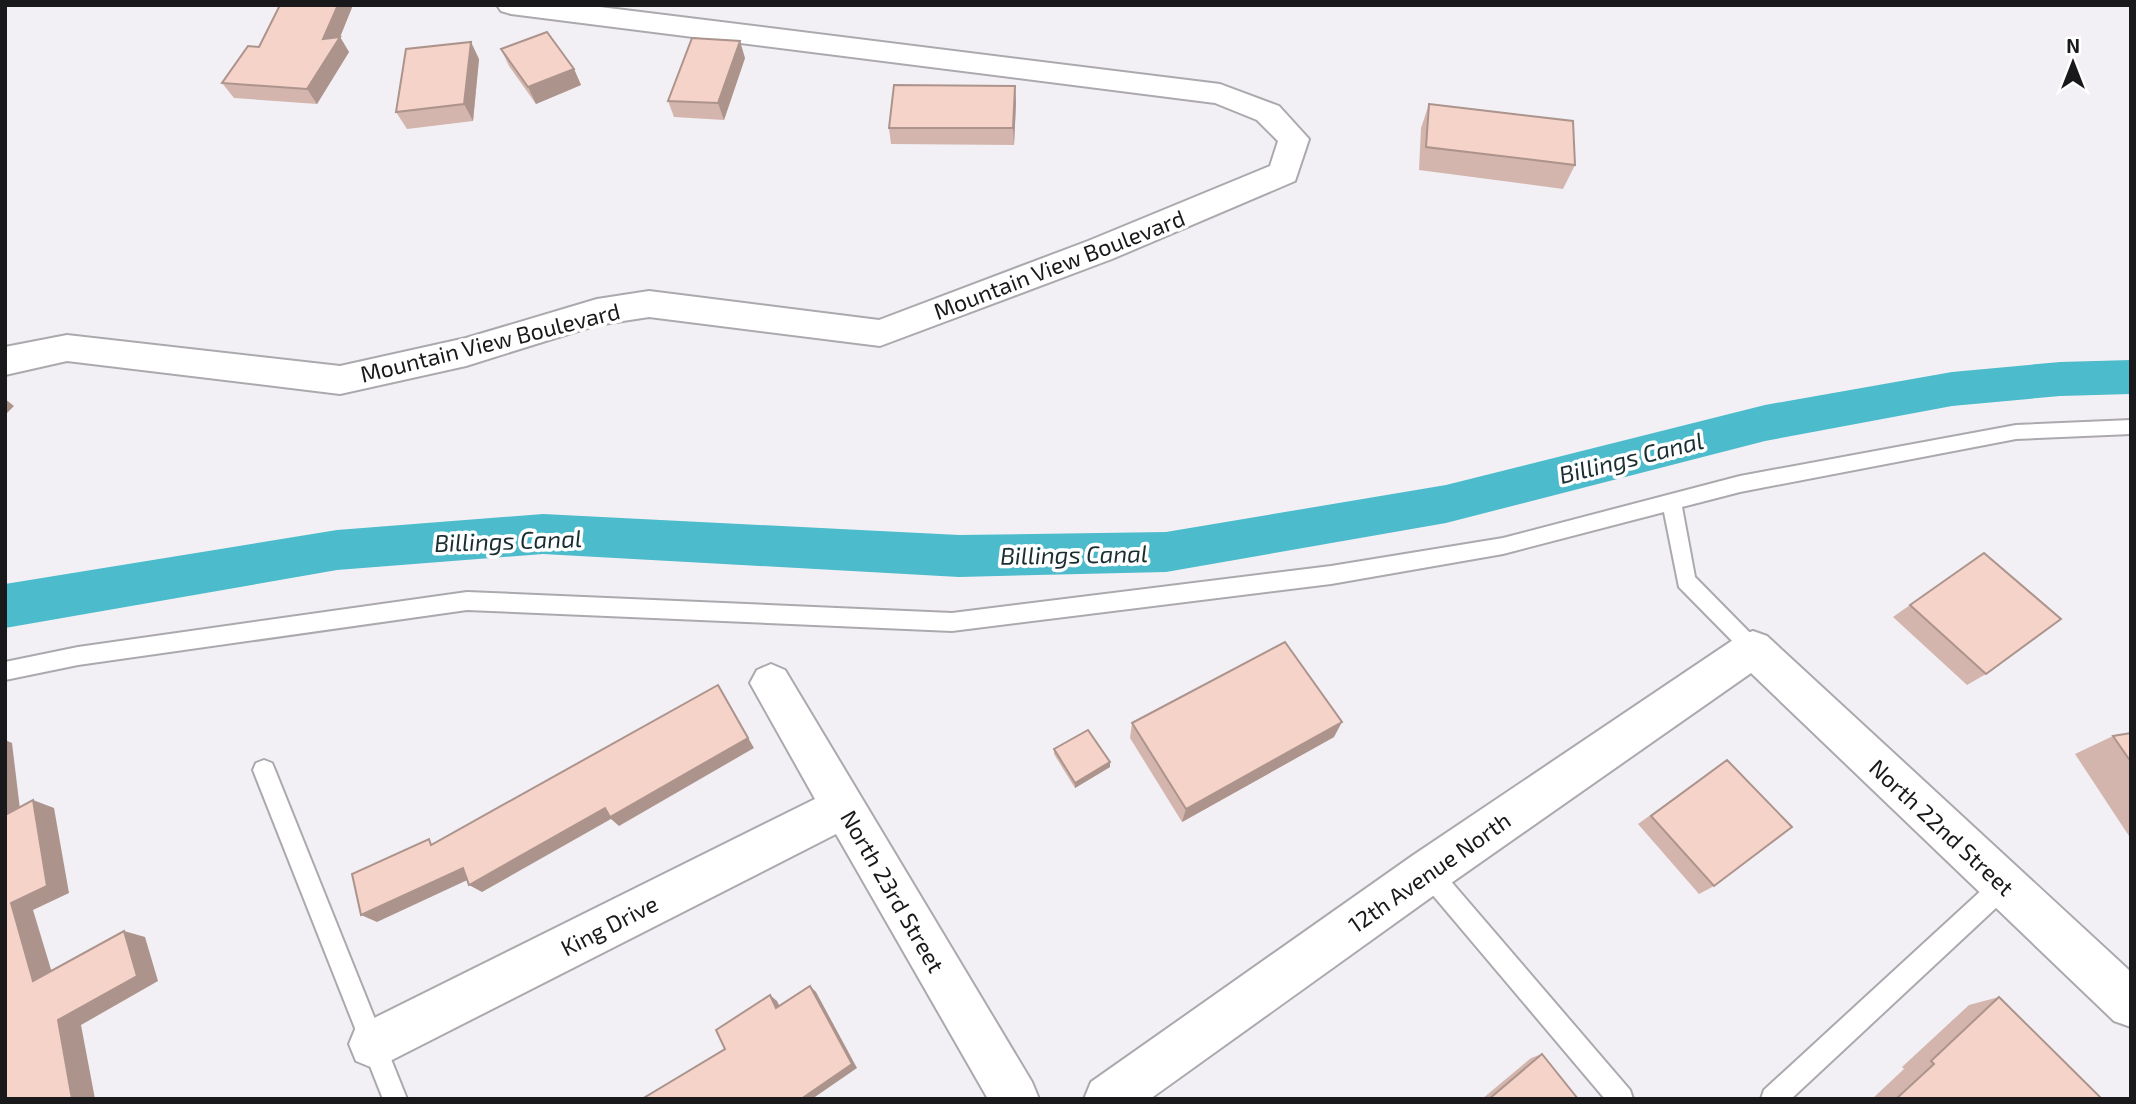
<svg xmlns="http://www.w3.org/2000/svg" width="2136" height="1104" viewBox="0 0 2136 1104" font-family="'Exo 2',sans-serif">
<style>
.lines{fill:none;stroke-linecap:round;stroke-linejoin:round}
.canal{fill:#4cbbcb;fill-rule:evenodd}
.service-casing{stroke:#aba9ad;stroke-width:4}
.minor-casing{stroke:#aba9ad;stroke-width:4}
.service{fill:#fff;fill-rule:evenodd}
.minor{fill:#fff;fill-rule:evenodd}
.wall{fill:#d3b5ad}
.shaded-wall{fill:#ac948d}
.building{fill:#f5d3c9;stroke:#ac948d;stroke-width:2}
.labels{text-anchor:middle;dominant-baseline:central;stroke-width:7;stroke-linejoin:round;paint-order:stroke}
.street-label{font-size:23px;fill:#19181a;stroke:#fff}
.water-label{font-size:24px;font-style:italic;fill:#1a2e31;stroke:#fff}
</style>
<rect width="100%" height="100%" fill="#f2f0f5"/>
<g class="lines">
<path class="canal" d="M 2131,360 L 2131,394 L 2060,396 L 1952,406 L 1765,441 L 1446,523 L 1166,572 L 959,577 L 543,554 L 337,570 L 5,628 L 5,584 L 337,530 L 543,514 L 959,535 L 1166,532 L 1446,485 L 1765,405 L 1952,372 L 2060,362 Z"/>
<g class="service-casing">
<g id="service">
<path d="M 2131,420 L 2131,434 L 2016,439 L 1740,492 L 1682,507 L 1695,577 L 1760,643 L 1763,649 L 1760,655 L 1753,658 L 1746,655 L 1679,587 L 1664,512 L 1503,554 L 1331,584 L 952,631 L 467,610 L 78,665 L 5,680 L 5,662 L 78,647 L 467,592 L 952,613 L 1331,566 L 1503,538 L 1740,476 L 2016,425 Z"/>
<path d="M 264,760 L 272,763 L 275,770 L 407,1099 L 383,1099 L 253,770 L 256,763 Z"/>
<path d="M 1428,861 L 1436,864 L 1630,1090 L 1633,1099 L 1605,1099 L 1420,880 L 1417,872 L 1420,864 Z"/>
<path d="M 2004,874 L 2012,877 L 2015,885 L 2012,893 L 1791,1099 L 1761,1099 L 1764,1090 L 1996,877 Z"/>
</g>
</g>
<g class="minor-casing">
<g id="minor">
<path d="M 497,5 L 584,5 L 1220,84 L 1279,106 L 1309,139 L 1295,181 L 1112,259 L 880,346 L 649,317 L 597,325 L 466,366 L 340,394 L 67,361 L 5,375 L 5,347 L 67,335 L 340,366 L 466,338 L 597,299 L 649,291 L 879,320 L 1088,241 L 1270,166 L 1278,141 L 1257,120 L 1215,103 L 511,14 L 501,11 Z"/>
<path d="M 1753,631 L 1767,636 L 2131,972 L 2131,1027 L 2114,1021 L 1751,673 L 1444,888 L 1150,1099 L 1084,1099 L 1091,1082 L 1412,856 L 1739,636 Z"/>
<path d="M 771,664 L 785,670 L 1032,1082 L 1039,1099 L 988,1099 L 836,834 L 390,1061 L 373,1068 L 356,1061 L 349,1044 L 356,1027 L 815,799 L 750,683 L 757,670 Z"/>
</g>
</g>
<use href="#service" class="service"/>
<use href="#minor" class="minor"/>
</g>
<g class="wall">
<path d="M 280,5 L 353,5 L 340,37 L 349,52 L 317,104 L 234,98 L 222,83 L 259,47 Z"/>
<path d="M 501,49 L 574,69 L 581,85 L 536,104 L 509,66 Z"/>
<path d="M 745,58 L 724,120 L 674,117 L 668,101 Z"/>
<path d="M 479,59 L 473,121 L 407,129 L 396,112 Z"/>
<path d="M 1015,86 L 1016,103 L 1014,145 L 891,144 L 889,128 Z"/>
<path d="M 1429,104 L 1575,165 L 1563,189 L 1419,170 L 1421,128 Z"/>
<path d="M 1910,605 L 1986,674 L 1967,685 L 1893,617 Z"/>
<path d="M 1132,723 L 1334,737 L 1182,822 L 1130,738 Z"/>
<path d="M 2131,733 L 2131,839 L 2075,754 L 2113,736 Z"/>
<path d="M 1054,749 L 1110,767 L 1075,788 L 1054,754 Z"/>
<path d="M 1727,760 L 1714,886 L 1699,894 L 1638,824 Z"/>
<path d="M 1999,997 L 2102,1099 L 1872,1099 L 1904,1069 L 1902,1067 L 1969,1005 Z"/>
<path d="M 1542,1054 L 1578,1099 L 1482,1099 L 1531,1058 Z"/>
</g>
<g class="shaded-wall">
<path d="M 338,5 L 353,5 L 340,37 L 349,52 L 317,104 L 307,89 L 323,39 Z"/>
<path d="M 740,41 L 745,58 L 724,120 L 718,103 Z"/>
<path d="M 471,42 L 479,59 L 473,121 L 464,104 Z"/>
<path d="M 574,69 L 581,85 L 536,104 L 528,87 Z"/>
<path d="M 1015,86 L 1016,103 L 1014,145 L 1013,128 Z"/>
<path d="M 5,399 L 14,406 L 5,415 Z"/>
<path d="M 718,685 L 754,748 L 619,826 L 611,819 L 482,892 L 469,885 L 605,808 Z"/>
<path d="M 1342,722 L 1334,737 L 1182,822 L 1186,809 Z"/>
<path d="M 5,740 L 12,743 L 22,826 L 5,820 Z"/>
<path d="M 1110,762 L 1110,767 L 1075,788 L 1075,783 Z"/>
<path d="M 33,800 L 54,808 L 69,893 L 33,910 L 56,986 L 33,981 L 11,903 Z"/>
<path d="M 463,868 L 476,876 L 377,922 L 361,915 Z"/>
<path d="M 124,931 L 145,937 L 158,981 L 81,1025 L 95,1099 L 72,1099 L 58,1020 Z"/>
<path d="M 810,986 L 816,992 L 857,1068 L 812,1099 L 801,1099 Z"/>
<path d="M 770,995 L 777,1001 L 783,1013 L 776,1008 Z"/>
</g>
<g class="building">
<path d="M 280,5 L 338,5 L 323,39 L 340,37 L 307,89 L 222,83 L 248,46 L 259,47 Z"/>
<path d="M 547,32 L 574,69 L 528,87 L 501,49 Z"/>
<path d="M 692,38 L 740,41 L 718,103 L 668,101 Z"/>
<path d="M 471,42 L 464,104 L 396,112 L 406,49 Z"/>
<path d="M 894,85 L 1015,86 L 1013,128 L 889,128 Z"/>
<path d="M 1429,104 L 1573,121 L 1575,165 L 1426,147 Z"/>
<path d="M 1984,553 L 2061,619 L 1986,674 L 1910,605 Z"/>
<path d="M 1285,642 L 1342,722 L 1186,809 L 1132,723 Z"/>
<path d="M 718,685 L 748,738 L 610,817 L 605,808 L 469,885 L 463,868 L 361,915 L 352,874 L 429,839 L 431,845 Z"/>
<path d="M 1088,730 L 1110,762 L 1075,783 L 1054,749 Z"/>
<path d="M 2131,733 L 2131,762 L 2113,736 Z"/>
<path d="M 1727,760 L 1792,827 L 1714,886 L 1651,816 Z"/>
<path d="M 33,800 L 47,886 L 11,903 L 33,981 L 124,931 L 137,976 L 58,1020 L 72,1099 L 5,1099 L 5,815 Z"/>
<path d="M 810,986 L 852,1064 L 801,1099 L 642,1099 L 725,1049 L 716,1030 L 770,995 L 776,1008 Z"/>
<path d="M 1999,997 L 2102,1099 L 1896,1099 L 1934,1064 L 1931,1061 Z"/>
<path d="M 1542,1054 L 1578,1099 L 1489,1099 Z"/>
</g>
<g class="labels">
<g class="street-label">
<text transform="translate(1059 264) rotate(-21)">Mountain View Boulevard</text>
<text transform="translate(490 342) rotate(-14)">Mountain View Boulevard</text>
<text transform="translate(1942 827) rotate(43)">North 22nd Street</text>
<text transform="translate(1429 872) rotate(-35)">12th Avenue North</text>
<text transform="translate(893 891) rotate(60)">North 23rd Street</text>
<text transform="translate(609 925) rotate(-27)">King Drive</text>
</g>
<g class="water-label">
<text transform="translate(1631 457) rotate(-14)">Billings Canal</text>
<text transform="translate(508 540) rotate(-2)">Billings Canal</text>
<text transform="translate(1074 554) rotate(-1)">Billings Canal</text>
</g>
</g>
<rect width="2136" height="1104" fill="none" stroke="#19181a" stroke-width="14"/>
<g transform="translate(2073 63)" stroke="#ffffff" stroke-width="5" paint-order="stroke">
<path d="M0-5L12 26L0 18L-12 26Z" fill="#19181a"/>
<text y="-10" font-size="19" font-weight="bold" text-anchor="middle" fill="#19181a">N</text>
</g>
</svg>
